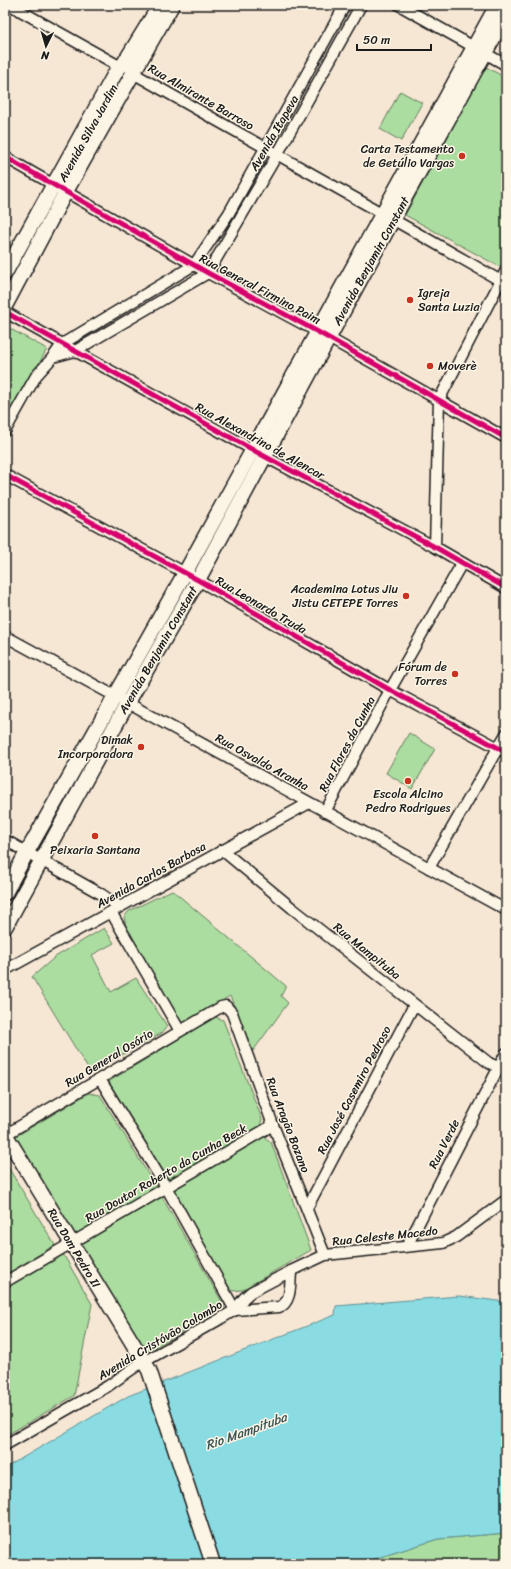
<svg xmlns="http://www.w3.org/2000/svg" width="511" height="1569" viewBox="0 0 511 1569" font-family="Sriracha,sans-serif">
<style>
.green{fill:#aadd9f;stroke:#637c5e}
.water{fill:#8adce2;stroke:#5e8f93}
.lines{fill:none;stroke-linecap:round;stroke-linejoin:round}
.street-casing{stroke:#1c1c1c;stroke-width:13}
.secondary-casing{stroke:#1c1c1c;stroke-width:17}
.street{stroke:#fcf5e5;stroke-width:10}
.secondary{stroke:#fcf5e5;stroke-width:14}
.cycleway-casing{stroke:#fcf5e5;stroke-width:8}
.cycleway{stroke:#d6006c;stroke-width:5}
.poi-dot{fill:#c8321e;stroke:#fcf5e5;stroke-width:1.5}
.labels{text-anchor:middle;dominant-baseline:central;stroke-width:3;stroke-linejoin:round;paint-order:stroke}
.street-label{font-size:12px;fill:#1c1c1c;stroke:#fcf5e5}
.poi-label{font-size:12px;fill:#1c1c1c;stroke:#fcf5e5;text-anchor:end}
.water-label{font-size:13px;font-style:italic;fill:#3d5657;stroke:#fcf5e5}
</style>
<rect width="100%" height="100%" fill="#f6e6d4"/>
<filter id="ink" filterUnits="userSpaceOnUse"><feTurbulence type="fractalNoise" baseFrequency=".025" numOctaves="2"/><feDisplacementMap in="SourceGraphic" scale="8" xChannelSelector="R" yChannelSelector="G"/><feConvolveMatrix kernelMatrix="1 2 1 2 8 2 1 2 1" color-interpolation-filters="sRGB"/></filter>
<g filter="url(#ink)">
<g class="green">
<path d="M 486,67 L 506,78 L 506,256 L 500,267 L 405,215 Z"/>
<path d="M 400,91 L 422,103 L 401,141 L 380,129 Z"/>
<path d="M 5,326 L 47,349 L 5,425 Z"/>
<path d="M 409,733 L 435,749 L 412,789 L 386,773 Z"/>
<path d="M 172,890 L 286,986 L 281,996 L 288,1003 L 253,1051 L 230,996 L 184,1023 L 175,1021 L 126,926 L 124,917 L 129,911 Z"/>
<path d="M 104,928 L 114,943 L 92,955 L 111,992 L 136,978 L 167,1026 L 162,1033 L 90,1072 L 32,977 L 55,957 Z"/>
<path d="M 215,1017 L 223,1020 L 262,1119 L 260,1126 L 166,1181 L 108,1082 Z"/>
<path d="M 89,1093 L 100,1095 L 156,1187 L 73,1237 L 13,1138 Z"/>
<path d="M 263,1136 L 271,1142 L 311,1250 L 242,1290 L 231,1291 L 172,1191 Z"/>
<path d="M 5,1162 L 55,1245 L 5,1275 Z"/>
<path d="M 162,1197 L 225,1307 L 141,1355 L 78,1245 Z"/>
<path d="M 63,1254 L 92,1304 L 74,1396 L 5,1436 L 5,1288 Z"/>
<path d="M 506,1533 L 506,1564 L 358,1564 L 438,1539 Z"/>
</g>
<path class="water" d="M 459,1296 L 506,1302 L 506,1533 L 438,1539 L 358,1564 L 228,1564 L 220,1559 L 210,1564 L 5,1564 L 5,1468 L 128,1396 L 335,1315 L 336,1306 Z"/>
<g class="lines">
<g class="street-casing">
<g id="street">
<path d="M 10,5 L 121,67"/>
<path d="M 399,5 L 506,65"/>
<path d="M 133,73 C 257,144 382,212 506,284"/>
<path d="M 5,157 L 208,273 L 318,332 L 506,438"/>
<path d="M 5,312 L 264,456 L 435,547 L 506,588"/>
<path d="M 53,357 L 75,351 L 208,273 L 277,155 L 361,5"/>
<path d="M 5,431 L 36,376 L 53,357 L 62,344 L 194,265 L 229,213 L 345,5"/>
<path d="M 5,475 L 198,580 L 390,690 L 506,752"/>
<path d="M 435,547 L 439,400 L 506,270"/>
<path d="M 5,636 L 506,910"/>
<path d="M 325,812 L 390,690 L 462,563"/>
<path d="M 5,840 L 101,894 L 120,907"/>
<path d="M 222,850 L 292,908 L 489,1063 L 498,1067"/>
<path d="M 429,868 L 506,734"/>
<path d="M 111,912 L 180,1031"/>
<path d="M 5,970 L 309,803"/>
<path d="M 100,1079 L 166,1187 L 235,1310"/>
<path d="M 5,1135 L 221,1007 L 226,1006 L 232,1013 L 273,1125 L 325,1255"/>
<path d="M 307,1208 L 414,1005"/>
<path d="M 407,1246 L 506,1053"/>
<path d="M 5,1282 L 273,1125"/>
<path d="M 235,1310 L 279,1307 C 292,1303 290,1282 291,1271"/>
<path d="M 5,1445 L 108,1386 L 138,1365 L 220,1319 L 235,1310 L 244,1298 L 251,1292 L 291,1271 L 325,1255 L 443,1243 L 456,1237 L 506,1200"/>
</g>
</g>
<g class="secondary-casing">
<g id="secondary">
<path d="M 123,65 L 160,5"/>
<path d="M 134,71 L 172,5"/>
<path d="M 5,273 L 118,68"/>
<path d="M 5,306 L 65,193 L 132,75"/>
<path d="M 5,893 L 27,852 L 185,573 L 497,5"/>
<path d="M 5,927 L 127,704 L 198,580 L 393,219 L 506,15"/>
<path d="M 5,1134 L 149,1370 L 213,1564"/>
</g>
</g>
<use href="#street" class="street"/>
<use href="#secondary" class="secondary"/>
<g class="cycleway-casing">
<g id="cycleway">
<path d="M 5,157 L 208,273 L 318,332 L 506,438"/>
<path d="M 5,312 L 264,456 L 435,547 L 506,588"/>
<path d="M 5,475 L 198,580 L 390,690 L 506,752"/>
</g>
</g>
<use href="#cycleway" class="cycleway"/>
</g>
</g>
<g class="poi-dot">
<circle cx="462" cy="156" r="4"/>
<circle cx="410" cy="300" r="4"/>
<circle cx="430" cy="366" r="4"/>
<circle cx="406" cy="596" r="4"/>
<circle cx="455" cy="674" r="4"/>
<circle cx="141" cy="747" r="4"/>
<circle cx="408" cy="781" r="4"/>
<circle cx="95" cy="836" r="4"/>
</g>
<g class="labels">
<g class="street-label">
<text transform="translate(201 97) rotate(30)">Rua Almirante Barroso</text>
<text transform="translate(88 133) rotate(-61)">Avenida Silva Jardim</text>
<text transform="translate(274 133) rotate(-60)">Avenida Itapeva</text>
<text transform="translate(371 261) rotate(-61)">Avenida Benjamin Constant</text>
<text transform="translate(260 289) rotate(28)">Rua General Firmino Paim</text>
<text transform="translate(260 441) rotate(29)">Rua Alexandrino de Alencar</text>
<text transform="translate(261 605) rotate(30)">Rua Leonardo Truda</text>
<text transform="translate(158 650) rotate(-60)">Avenida Benjamin Constant</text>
<text transform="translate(347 744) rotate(-62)">Rua Flores da Cunha</text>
<text transform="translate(262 762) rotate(29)">Rua Osvaldo Aranha</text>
<text transform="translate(151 875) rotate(-29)">Avenida Carlos Barbosa</text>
<text transform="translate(367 951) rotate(39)">Rua Mampituba</text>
<text transform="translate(109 1058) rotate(-31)">Rua General Osório</text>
<text transform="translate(354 1090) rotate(-62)">Rua José Casemiro Pedroso</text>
<text transform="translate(288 1125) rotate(69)">Rua Aragão Bozano</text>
<text transform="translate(444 1144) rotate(-63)">Rua Verde</text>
<text transform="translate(166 1173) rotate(-30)">Rua Doutor Roberto da Cunha Beck</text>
<text transform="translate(385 1236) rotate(-6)">Rua Celeste Macedo</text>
<text transform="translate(74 1248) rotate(59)">Rua Dom Pedro II</text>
<text transform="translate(160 1340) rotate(-31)">Avenida Cristóvão Colombo</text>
</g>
<g class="poi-label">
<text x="454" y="149">Carta Testamento<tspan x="454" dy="14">de Getúlio Vargas</tspan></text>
<text x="418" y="293" text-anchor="start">Igreja<tspan x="418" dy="14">Santa Luzia</tspan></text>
<text x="438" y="366" text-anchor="start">Moverè</text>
<text x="398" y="589">Academina Lotus Jiu<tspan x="398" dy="14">Jistu CETEPE Torres</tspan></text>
<text x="447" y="667">Fórum de<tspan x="447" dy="14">Torres</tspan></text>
<text x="133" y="740">Dimak<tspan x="133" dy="14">Incorporadora</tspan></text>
<text x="408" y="794" text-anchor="middle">Escola Alcino<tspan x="408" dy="14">Pedro Rodrigues</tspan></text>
<text x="95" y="850" text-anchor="middle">Peixaria Santana</text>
</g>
<g class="water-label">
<text transform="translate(246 1431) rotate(-20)">Rio Mampituba</text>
</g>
</g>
<rect width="511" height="1569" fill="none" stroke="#fcf5e5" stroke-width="20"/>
<rect x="10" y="10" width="491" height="1549" fill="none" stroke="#1c1c1c" stroke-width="1.5" filter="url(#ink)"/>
<g transform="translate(46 46) rotate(185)" stroke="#fcf5e5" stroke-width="3" paint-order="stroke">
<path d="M0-3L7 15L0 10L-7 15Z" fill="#1c1c1c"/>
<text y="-6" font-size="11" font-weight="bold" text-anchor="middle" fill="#1c1c1c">N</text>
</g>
<path d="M357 44v6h74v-6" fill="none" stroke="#1c1c1c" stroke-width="2"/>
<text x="363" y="44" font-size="12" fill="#1c1c1c" stroke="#fcf5e5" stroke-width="3" paint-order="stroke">50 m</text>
</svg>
